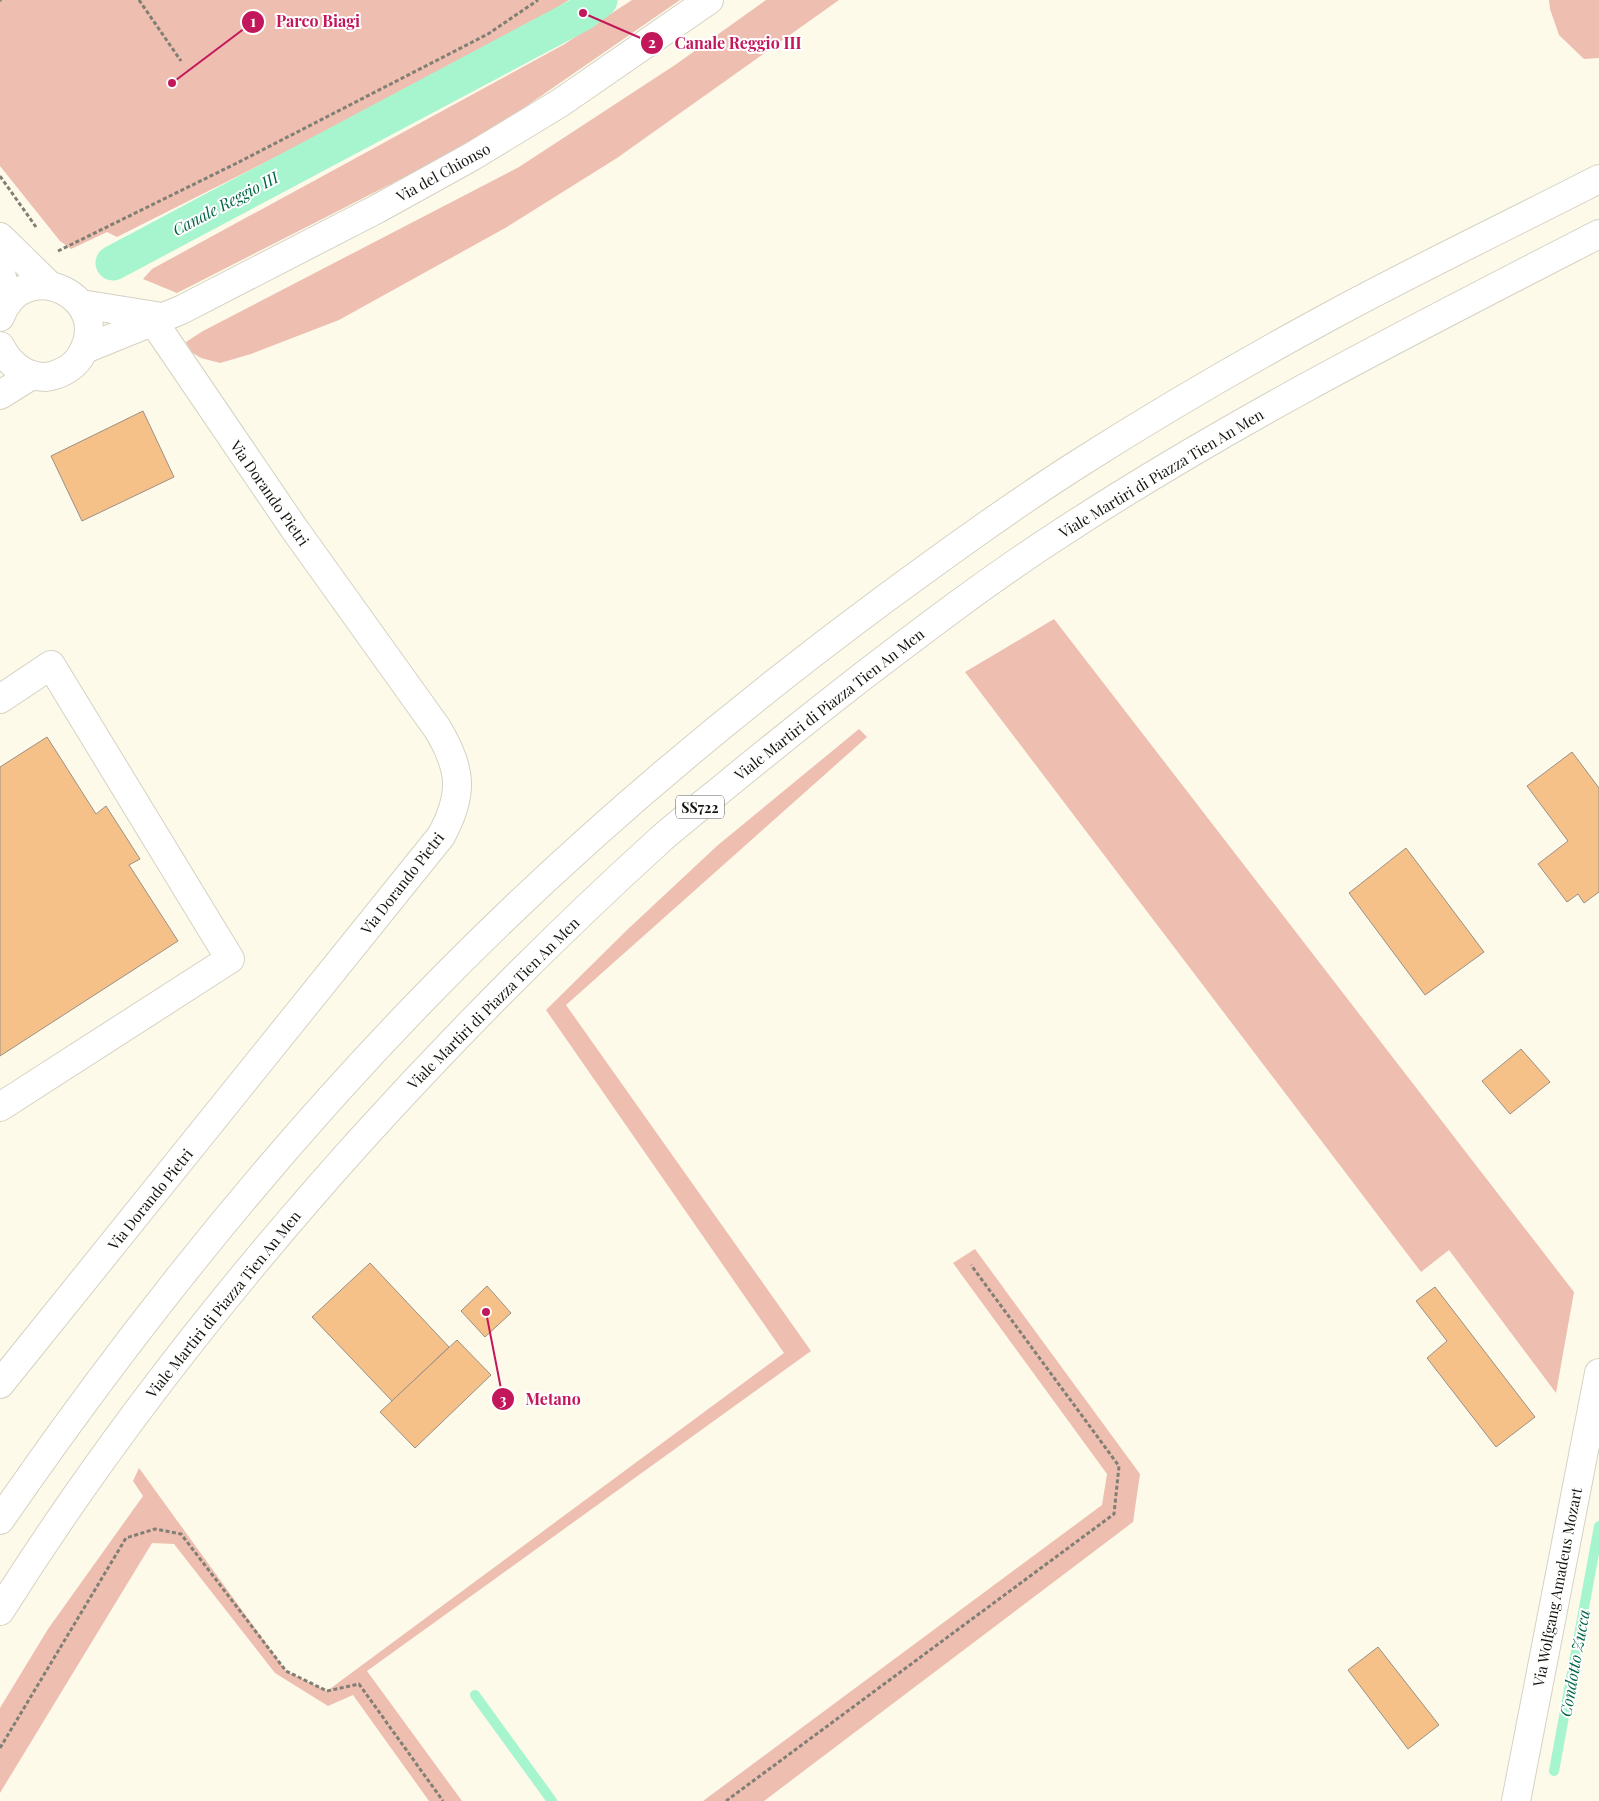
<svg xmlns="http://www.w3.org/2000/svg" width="1599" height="1801" viewBox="0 0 1599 1801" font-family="'Playfair Display',serif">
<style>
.green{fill:#eebeb0}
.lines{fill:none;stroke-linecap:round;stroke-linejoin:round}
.stream{stroke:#a7f5ce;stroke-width:10}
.canal{stroke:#a7f5ce;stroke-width:35}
.building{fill:#f6c189;stroke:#9b9085}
.street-casing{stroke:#d5d2c3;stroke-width:30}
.secondary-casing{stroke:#d5d2c3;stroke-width:30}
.highway-casing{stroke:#d5d2c3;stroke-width:30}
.path{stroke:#807f74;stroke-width:3;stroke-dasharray:4 2.5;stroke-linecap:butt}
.street{stroke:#fff;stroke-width:28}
.secondary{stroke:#fff;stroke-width:28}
.highway{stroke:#fff;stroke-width:28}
.labels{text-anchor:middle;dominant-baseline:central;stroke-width:4;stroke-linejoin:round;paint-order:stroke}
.shield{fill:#fff;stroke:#5b5b57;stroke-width:1}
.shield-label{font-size:14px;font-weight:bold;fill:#15150f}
.street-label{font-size:15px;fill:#15150f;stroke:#fff}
.water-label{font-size:16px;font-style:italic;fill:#064;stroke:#fff}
.leader{fill:none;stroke:#c2185b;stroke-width:2}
.callout-dot{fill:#c2185b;stroke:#fff;stroke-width:2}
.mark-label{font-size:15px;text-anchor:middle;font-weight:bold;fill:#fff}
.callout-label{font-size:16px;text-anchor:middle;font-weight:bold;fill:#c2185b;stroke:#fff;stroke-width:4;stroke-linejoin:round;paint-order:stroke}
</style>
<rect width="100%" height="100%" fill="#fdfaea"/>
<g class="green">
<path d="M 0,0 L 569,0 L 510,37 L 451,69 L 117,237 L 107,232 L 71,249 L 60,241 L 0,166 Z"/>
<path d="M 632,0 L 680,0 L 493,129 L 434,162 L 177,293 L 143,279 L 152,269 L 563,45 Z"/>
<path d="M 766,0 L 839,0 L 617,158 L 507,227 L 339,320 L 251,354 L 220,363 L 201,358 L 191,352 L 186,342 L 203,331 L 519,167 L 675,65 Z"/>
<path d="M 1549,0 L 1599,0 L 1599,58 L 1584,59 L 1559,35 L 1550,9 Z"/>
<path d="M 1054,619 L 1574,1292 L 1556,1393 L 1449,1250 L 1421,1272 L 965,672 Z"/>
<path d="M 859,729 L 867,737 L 566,1005 L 811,1351 L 367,1671 L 462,1801 L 429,1801 L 353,1695 L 328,1706 L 275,1673 L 174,1544 L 152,1543 L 0,1793 L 0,1708 L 48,1629 L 143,1496 L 133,1481 L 139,1468 L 286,1671 L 327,1691 L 784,1353 L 546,1010 L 627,930 L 718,845 Z"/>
<path d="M 975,1249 L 1140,1474 L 1133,1522 L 764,1801 L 703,1801 L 1102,1505 L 1107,1474 L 953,1263 Z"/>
</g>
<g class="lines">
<g class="stream">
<path d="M 475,1695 L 552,1801"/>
<path d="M 1554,1771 L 1599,1526"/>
</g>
<path class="canal" d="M 113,263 L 583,13 L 600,0"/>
</g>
<g class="building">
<path d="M 143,411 L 174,477 L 82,521 L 51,456 Z"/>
<path d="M 47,737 L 96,814 L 106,806 L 140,859 L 129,865 L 178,941 L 0,1056 L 0,767 Z"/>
<path d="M 1572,752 L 1599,788 L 1599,892 L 1584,903 L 1578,894 L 1567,902 L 1538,864 L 1568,841 L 1527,786 Z"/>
<path d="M 1406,848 L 1484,952 L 1425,995 L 1349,893 Z"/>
<path d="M 1521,1049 L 1550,1082 L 1510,1114 L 1482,1081 Z"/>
<path d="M 370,1263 L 449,1347 L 392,1401 L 312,1317 Z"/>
<path d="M 487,1286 L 511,1313 L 485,1337 L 461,1311 Z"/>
<path d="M 1435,1287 L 1535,1417 L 1496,1447 L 1427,1358 L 1447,1341 L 1416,1301 Z"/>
<path d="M 457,1340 L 491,1375 L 415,1448 L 380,1412 Z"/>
<path d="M 1378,1647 L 1439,1725 L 1408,1749 L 1348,1670 Z"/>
</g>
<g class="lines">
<g class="street-casing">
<g id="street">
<path d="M 0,237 L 49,285"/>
<path d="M 0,269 L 8,302"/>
<path d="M 0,699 L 51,665 L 230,959 L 0,1107"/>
<path d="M 0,1384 L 441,836 C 464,794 462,769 437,728 L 293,527 L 153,321"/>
</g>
</g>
<g class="secondary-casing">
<g id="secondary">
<path d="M 81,304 L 162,317"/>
<path d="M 0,317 C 24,252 118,298 80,357 C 73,368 58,376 45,377 C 24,377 9,363 0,346"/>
<path d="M 85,349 L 181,310 L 377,209 L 471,157 L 560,103 L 709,0"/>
<path d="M 0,395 L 32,375"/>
<path d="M 1516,1801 L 1599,1373"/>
</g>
</g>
<g class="highway-casing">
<g id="highway">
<path d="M 0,1520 C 127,1336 266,1161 421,1001 C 564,853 721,720 886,598 C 949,552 1012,506 1078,464 C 1161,411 1247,361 1334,314 C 1421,267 1511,224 1599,179"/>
<path d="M 0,1611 C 105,1444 227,1289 359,1142 C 455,1036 556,934 662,838 C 684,819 707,801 729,783 C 773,747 818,711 863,676 C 926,628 989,580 1055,537 C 1228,423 1414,329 1599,234"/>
</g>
</g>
<g class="path">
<path d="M 139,0 L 181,61"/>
<path d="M 0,1 L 1,0"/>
<path d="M 0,176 L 36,227"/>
<path d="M 58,251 L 235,164 L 488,34 L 538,0"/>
<path d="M 0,1748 L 126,1538 L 155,1529 L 181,1534 L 286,1671 L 327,1691 L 359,1684 L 443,1801"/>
<path d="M 726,1801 L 1114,1514 L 1119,1466 L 971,1265"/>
</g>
<use href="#street" class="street"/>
<use href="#secondary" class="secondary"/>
<use href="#highway" class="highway"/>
</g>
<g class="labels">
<rect class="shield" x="676" y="795.5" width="48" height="23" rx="4"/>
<g class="shield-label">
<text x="700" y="807">SS722</text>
</g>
<g class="street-label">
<text transform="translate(443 172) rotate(-29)">Via del Chionso</text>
<text transform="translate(1161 473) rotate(-31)">Viale Martiri di Piazza Tien An Men</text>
<text transform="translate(270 493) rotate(55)">Via Dorando Pietri</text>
<text transform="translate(829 704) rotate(-38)">Viale Martiri di Piazza Tien An Men</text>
<text transform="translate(402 883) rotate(-52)">Via Dorando Pietri</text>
<text transform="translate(493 1003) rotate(-45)">Viale Martiri di Piazza Tien An Men</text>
<text transform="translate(150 1199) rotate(-51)">Via Dorando Pietri</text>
<text transform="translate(223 1304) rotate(-51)">Viale Martiri di Piazza Tien An Men</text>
<text transform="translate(1557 1587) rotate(-79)">Via Wolfgang Amadeus Mozart</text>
</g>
<g class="water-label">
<text transform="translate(225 203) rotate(-28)">Canale Reggio III</text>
<text transform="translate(1574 1663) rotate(-80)">Condotto Zucca</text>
</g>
</g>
<path class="leader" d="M172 83L253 22M583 13L652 43M486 1312L503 1399"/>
<g class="callout-dot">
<circle cx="172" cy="83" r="5"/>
<circle cx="583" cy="13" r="5"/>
<circle cx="486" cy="1312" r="5"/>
<circle cx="253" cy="22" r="12"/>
<circle cx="652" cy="43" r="12"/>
<circle cx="503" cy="1399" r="12"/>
</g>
<g class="mark-label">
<text x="253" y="27">1</text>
<text x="652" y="48">2</text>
<text x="503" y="1405">3</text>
</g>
<g class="callout-label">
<text x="318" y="27">Parco Biagi</text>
<text x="738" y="49">Canale Reggio III</text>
<text x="553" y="1405">Metano</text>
</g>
</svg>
